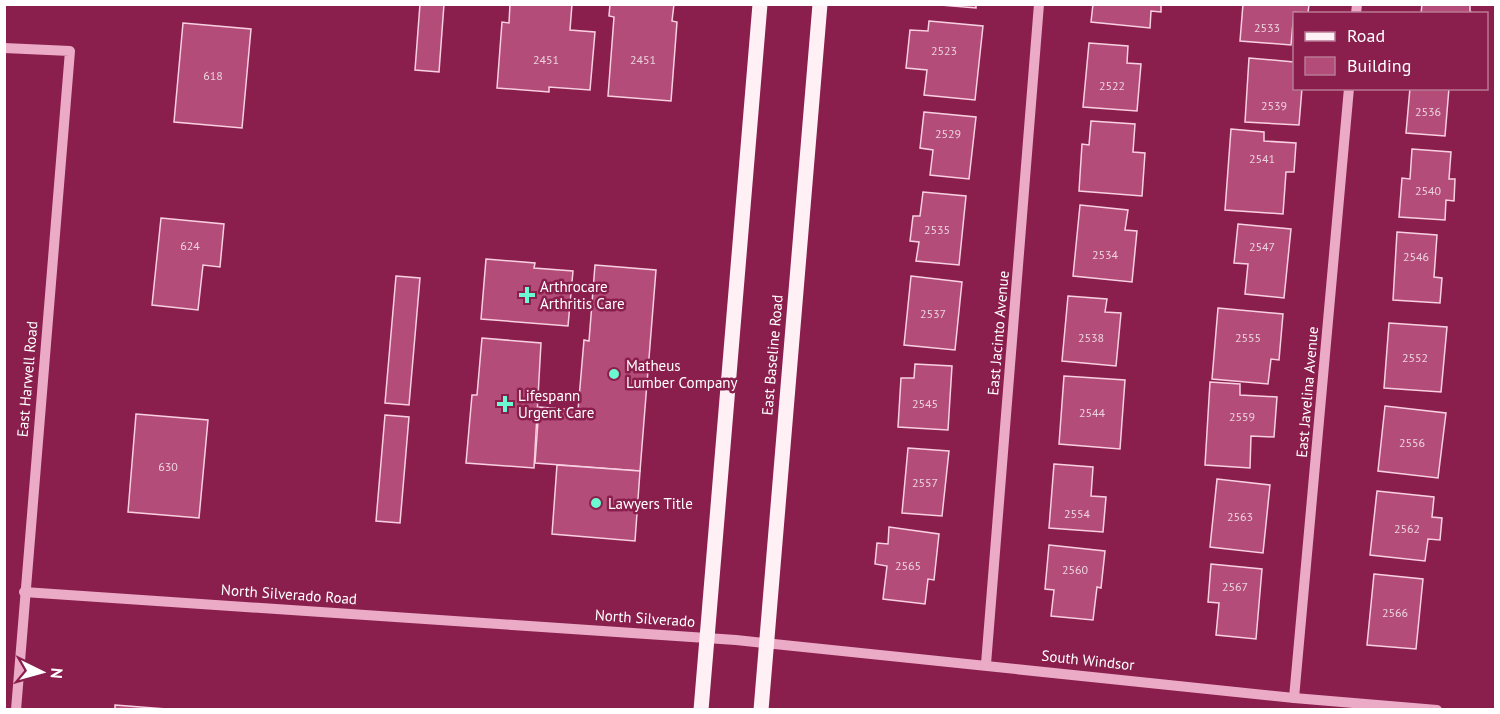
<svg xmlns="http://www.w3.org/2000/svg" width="1500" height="714" viewBox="0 0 1500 714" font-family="'PT Sans',sans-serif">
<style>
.building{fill:#b34c79;stroke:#f8d0e2;stroke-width:1.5}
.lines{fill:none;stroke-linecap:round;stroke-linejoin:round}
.minor{stroke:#ebabc7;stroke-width:10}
.major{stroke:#fef0f5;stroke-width:15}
.poi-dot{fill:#6bf9d1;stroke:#8a1f4d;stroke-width:2}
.labels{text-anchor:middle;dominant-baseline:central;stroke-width:5;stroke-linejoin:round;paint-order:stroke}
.number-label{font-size:12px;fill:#ecd2de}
.poi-label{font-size:15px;fill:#fff;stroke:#8a1f4d;text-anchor:start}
.street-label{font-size:15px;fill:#fff;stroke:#8a1f4d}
</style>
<rect width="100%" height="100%" fill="#8a1f4d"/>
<g class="building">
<path d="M 420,4 L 444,4 L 439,72 L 415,70 Z"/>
<path d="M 510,4 L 572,4 L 570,30 L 595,32 L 590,90 L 549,87 L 549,92 L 497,88 L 502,22 L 509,23 Z"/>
<path d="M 610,4 L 674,4 L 672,21 L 677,22 L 671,101 L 608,96 L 614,17 L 609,16 Z"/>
<path d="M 928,4 L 976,4 L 976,8 Z"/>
<path d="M 1093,4 L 1161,4 L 1161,12 L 1151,11 L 1150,28 L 1091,22 Z"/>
<path d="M 1243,4 L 1309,4 L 1308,13 L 1294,12 L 1291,45 L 1240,41 Z"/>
<path d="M 1422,4 L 1470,4 L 1470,11 L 1474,14 L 1421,14 Z"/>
<path d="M 929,21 L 983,26 L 975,100 L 924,95 L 927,70 L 906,68 L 910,30 L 928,31 Z"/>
<path d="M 183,23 L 251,29 L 242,128 L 174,122 Z"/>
<path d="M 1089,43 L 1128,46 L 1127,63 L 1141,64 L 1137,111 L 1083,107 Z"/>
<path d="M 1249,58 L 1294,62 L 1294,88 L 1302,88 L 1299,125 L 1245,122 Z"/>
<path d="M 1410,88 L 1449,88 L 1445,136 L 1406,133 Z"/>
<path d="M 924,112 L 976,117 L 969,179 L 930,175 L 933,150 L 920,148 Z"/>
<path d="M 1091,121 L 1135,124 L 1133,152 L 1145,153 L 1142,196 L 1079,191 L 1082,144 L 1089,145 Z"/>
<path d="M 1231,129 L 1264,132 L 1264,141 L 1296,143 L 1294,172 L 1286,172 L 1283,214 L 1225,210 Z"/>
<path d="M 1412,149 L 1451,152 L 1449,179 L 1455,179 L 1454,201 L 1446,200 L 1445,220 L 1399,217 L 1402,178 L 1410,179 Z"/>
<path d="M 923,192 L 966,196 L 959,265 L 916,261 L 919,242 L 910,241 L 913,216 L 920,216 Z"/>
<path d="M 1080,205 L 1128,210 L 1125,230 L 1137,231 L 1132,282 L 1073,276 Z"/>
<path d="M 161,218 L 224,224 L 220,267 L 203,265 L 198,310 L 152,305 Z"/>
<path d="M 1238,224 L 1291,229 L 1284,298 L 1245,294 L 1248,264 L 1234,263 Z"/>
<path d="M 1397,232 L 1437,235 L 1434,277 L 1442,278 L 1440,303 L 1393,300 Z"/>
<path d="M 486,259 L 535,263 L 534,268 L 573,271 L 568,326 L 481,319 Z"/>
<path d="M 595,265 L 656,270 L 640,471 L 535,463 L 539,407 L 578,410 L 584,340 L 589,341 Z"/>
<path d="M 396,276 L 420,278 L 409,405 L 385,403 Z"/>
<path d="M 911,276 L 962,282 L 955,350 L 904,345 Z"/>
<path d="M 1068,296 L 1107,299 L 1105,312 L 1121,313 L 1116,366 L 1062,361 Z"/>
<path d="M 1218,308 L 1283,314 L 1279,360 L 1271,359 L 1268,384 L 1212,379 Z"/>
<path d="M 1389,323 L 1447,327 L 1441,392 L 1384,388 Z"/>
<path d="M 482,338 L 541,343 L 534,468 L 466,463 L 472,395 L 477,395 Z"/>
<path d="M 915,364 L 952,366 L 948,430 L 898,427 L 901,378 L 914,378 Z"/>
<path d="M 1064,376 L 1125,380 L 1120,449 L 1059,444 Z"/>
<path d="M 1210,382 L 1240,384 L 1240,395 L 1277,397 L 1274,437 L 1251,436 L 1250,468 L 1205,465 Z"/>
<path d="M 1385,406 L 1446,413 L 1438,478 L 1378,471 Z"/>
<path d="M 136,414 L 208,420 L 199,518 L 128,512 Z"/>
<path d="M 385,415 L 409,417 L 400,523 L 376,521 Z"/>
<path d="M 908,448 L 949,451 L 942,516 L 902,513 Z"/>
<path d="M 1054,464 L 1093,467 L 1091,496 L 1106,497 L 1103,532 L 1049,528 Z"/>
<path d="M 557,465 L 640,471 L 635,541 L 552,534 Z"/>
<path d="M 1217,479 L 1270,485 L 1263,553 L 1210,547 Z"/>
<path d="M 1377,491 L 1434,497 L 1432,517 L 1442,518 L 1440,540 L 1428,539 L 1425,561 L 1370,555 Z"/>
<path d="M 889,527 L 939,534 L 934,580 L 928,579 L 925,604 L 883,599 L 887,566 L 875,564 L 877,543 L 888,544 Z"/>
<path d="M 1049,545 L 1105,551 L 1101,588 L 1097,587 L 1093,620 L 1051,616 L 1054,590 L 1045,589 Z"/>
<path d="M 1211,564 L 1262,569 L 1256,639 L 1216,635 L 1219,603 L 1208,602 Z"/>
<path d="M 1374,574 L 1423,579 L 1416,649 L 1367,645 Z"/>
<path d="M 115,705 L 166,709 L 166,710 L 115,710 Z"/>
</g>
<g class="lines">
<g class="minor">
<path d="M 1356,14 L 1357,4"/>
<path d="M 4,48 L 70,51 L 16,710"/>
<path d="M 24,592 L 736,640 L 1294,698 L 1437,710"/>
<path d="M 986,664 L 1039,4"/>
<path d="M 1294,698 L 1349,88"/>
</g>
<g class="major">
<path d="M 701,710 L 760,4"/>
<path d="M 761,710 L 820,4"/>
</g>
</g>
<g class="poi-dot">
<path d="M524 286h6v6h6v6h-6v6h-6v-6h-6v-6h6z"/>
<circle cx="614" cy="374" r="6"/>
<path d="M502 395h6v6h6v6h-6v6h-6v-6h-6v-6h6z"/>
<circle cx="596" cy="503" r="6"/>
</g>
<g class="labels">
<g class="number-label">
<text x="1267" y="27">2533</text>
<text x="944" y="50">2523</text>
<text x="546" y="59">2451</text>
<text x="643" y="59">2451</text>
<text x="213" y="75">618</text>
<text x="1112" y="85">2522</text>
<text x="1274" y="105">2539</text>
<text x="1428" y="111">2536</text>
<text x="948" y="133">2529</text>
<text x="1262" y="158">2541</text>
<text x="1428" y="190">2540</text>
<text x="937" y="229">2535</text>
<text x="190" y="245">624</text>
<text x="1262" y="246">2547</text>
<text x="1105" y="254">2534</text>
<text x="1416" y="256">2546</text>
<text x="933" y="313">2537</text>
<text x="1091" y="337">2538</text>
<text x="1248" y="337">2555</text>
<text x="1415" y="357">2552</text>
<text x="925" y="403">2545</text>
<text x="1092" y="412">2544</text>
<text x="1242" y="416">2559</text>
<text x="1412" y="442">2556</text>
<text x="168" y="466">630</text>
<text x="925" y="482">2557</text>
<text x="1077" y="513">2554</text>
<text x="1240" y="516">2563</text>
<text x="1407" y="528">2562</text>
<text x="908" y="565">2565</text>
<text x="1075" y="569">2560</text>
<text x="1235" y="586">2567</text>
<text x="1395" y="612">2566</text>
</g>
<g class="poi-label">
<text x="540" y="286">Arthrocare<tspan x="540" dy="17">Arthritis Care</tspan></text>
<text x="626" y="365">Matheus<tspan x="626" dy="17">Lumber Company</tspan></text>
<text x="518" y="395">Lifespann<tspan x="518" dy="17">Urgent Care</tspan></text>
<text x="608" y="503">Lawyers Title</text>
</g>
<g class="street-label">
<text transform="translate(998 333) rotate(-85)">East Jacinto Avenue</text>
<text transform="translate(772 355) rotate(-85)">East Baseline Road</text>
<text transform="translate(27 379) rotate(-85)">East Harwell Road</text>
<text transform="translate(1307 392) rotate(-85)">East Javelina Avenue</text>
<text transform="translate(289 594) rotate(4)">North Silverado Road</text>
<text transform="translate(645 618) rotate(4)">North Silverado</text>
<text transform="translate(1088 660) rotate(6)">South Windsor</text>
</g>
</g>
<rect width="1500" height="714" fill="none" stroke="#ffffff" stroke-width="12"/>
<rect x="1293" y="12" width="195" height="78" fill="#8a1f4d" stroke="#b97994" stroke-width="1.5"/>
<rect x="1305" y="32" width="30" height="9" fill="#fef0f5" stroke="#b97994" stroke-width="1.5"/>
<text x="1347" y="42" font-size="18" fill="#ffffff">Road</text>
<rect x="1305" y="57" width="30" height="18" fill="#b34c79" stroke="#b97994" stroke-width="1.5"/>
<text x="1347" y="72" font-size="18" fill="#ffffff">Building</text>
<g transform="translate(42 672) rotate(95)" stroke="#8a1f4d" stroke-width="4.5" paint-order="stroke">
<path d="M0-4.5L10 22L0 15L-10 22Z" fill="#ffffff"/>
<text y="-9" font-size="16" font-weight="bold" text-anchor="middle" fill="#ffffff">N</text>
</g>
</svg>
